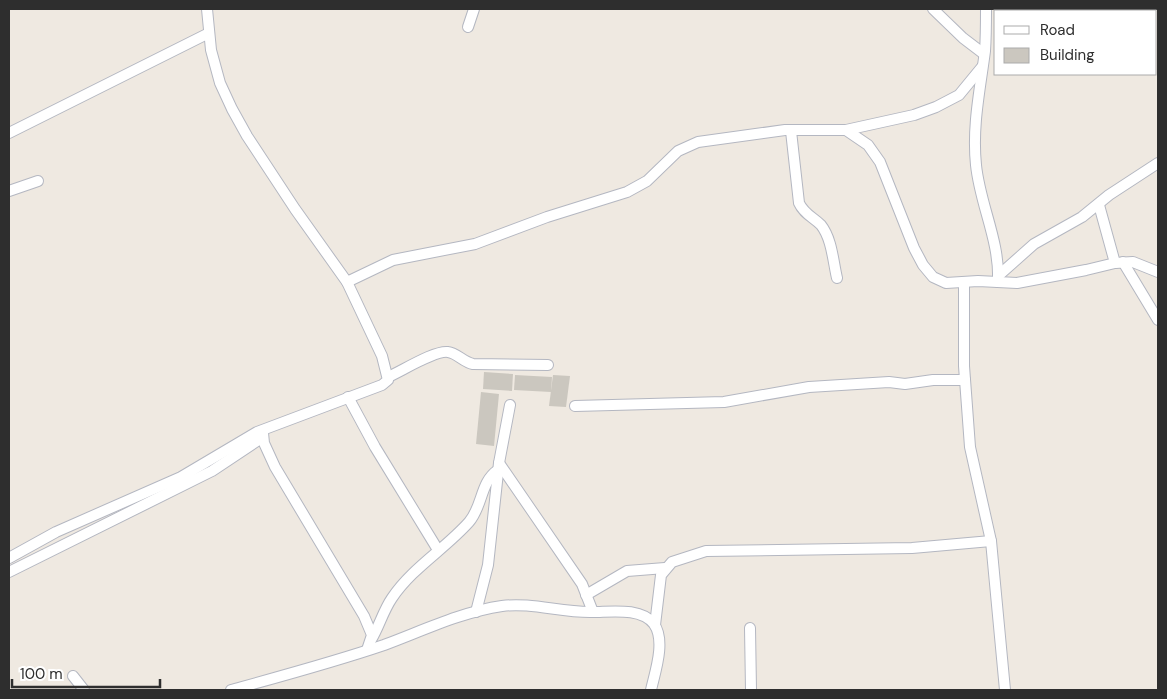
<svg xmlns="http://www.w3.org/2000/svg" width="1167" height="699" viewBox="0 0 1167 699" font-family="'DM Sans',sans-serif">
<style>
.building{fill:#cbc7bf}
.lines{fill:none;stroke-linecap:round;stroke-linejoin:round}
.minor-casing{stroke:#b4b7c1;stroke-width:12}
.minor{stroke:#fff;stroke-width:10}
</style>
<rect width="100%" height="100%" fill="#efe9e1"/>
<g class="building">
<path d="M 484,372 L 513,374 L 512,391 L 483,389 Z"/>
<path d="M 515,375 L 552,377 L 551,392 L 514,390 Z"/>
<path d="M 553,375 L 570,376 L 566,407 L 549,406 Z"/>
<path d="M 481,392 L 499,394 L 494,446 L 476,444 Z"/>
</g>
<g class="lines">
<g class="minor-casing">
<g id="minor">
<path d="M 933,9 L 963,38 L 984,54"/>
<path d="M 986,9 C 986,23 986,37 985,51 C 980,90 972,126 976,165 C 980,205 1000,241 998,282"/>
<path d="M 468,27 L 474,9"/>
<path d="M 846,130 L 868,145 L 880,162 L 914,248 L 923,265 L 933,277 L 946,283 L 978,281 L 1017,283 L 1086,270 L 1115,263 L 1133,262 L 1158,272"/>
<path d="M 791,131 L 799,203 C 804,214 813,217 821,225 C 832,239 833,261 837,278"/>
<path d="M 9,133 L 209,33"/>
<path d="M 9,191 L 38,181"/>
<path d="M 1099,205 L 1115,263"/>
<path d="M 1123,262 L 1158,320"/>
<path d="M 998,276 L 1034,244 L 1082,217 L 1109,195 L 1158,163"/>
<path d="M 347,282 L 393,260 L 475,244 L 547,217 L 627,192 L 647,181 L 678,151 L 698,142 L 785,130 L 846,130 L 914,115 L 936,107 L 959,95 L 982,67"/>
<path d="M 964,282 L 964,366 L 970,447 L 991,541 L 1005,690"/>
<path d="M 388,377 C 402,371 435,350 448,352 C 457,353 463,362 473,364 L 548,365"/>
<path d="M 348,397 L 375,447 L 438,550"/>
<path d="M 575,406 L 724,402 L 809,387 L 889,382 L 905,384 L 933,380 L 965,380"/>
<path d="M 263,433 L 264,443 L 275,467 L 364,616 L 372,635 L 367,650"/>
<path d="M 499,463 L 582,584 L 593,612"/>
<path d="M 9,558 L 56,532 L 181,477 L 257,432 L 382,385 L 388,380 L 382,356 L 347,282 L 295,209 L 247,136 L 232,109 L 220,83 L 211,50 L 207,9"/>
<path d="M 9,572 L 212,471 L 263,437"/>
<path d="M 586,595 L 627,571 L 665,568"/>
<path d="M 476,612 L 488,565 L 499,463 L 510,405"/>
<path d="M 655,625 L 661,575 L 672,562 L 706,551 L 912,548 L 991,541"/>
<path d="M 750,628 L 751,690"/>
<path d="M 371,640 C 379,627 383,611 392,598 C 412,568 445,549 469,522 C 483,506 480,482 498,470"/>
<path d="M 73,676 L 84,690"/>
<path d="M 231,690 C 282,676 334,662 384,645 C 422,631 461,612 502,606 C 532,602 562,613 593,612 C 610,612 641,607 654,624 C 666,641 655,672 651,690"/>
</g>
</g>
<use href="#minor" class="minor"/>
</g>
<rect width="1167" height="699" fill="none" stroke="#2e2e2e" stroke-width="20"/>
<rect x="994" y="10" width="162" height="65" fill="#ffffff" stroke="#ababab"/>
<rect x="1004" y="26" width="25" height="8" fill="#ffffff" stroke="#ababab"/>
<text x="1040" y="35" font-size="15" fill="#2e2e2e">Road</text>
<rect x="1004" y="48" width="25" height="15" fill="#cbc7bf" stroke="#ababab"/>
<text x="1040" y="60" font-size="15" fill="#2e2e2e">Building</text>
<path d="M12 679v8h148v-8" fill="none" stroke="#2e2e2e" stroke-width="2.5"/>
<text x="20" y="679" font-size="15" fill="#2e2e2e" stroke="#ffffff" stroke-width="4" paint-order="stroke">100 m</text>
</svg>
